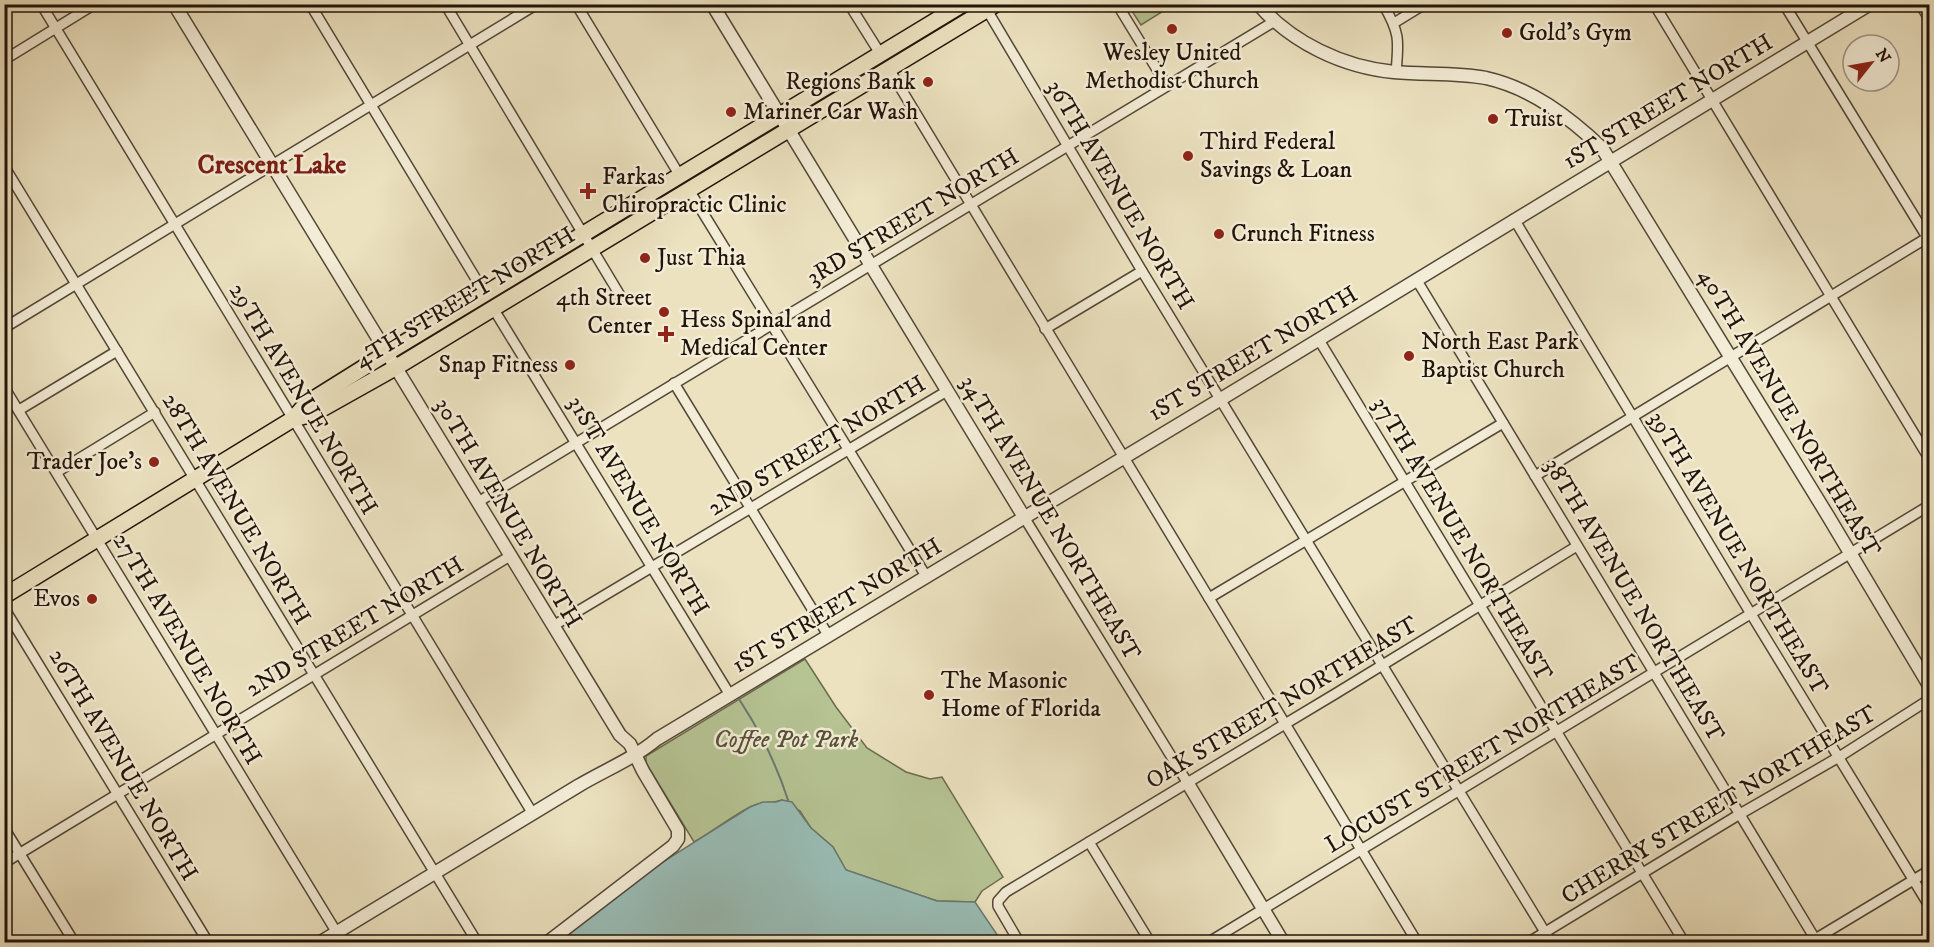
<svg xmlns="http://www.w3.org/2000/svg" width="1934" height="947" viewBox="0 0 1934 947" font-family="'IM FELL DW Pica',serif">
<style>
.green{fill:#b6c393;stroke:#6c6c4e;stroke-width:1.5}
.water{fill:#99bdb6;stroke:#697971;stroke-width:1.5}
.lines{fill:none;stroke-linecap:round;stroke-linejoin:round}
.stream{stroke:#697971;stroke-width:2}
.minor-casing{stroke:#544838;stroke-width:12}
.tertiary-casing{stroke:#544838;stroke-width:15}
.primary-casing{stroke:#22140a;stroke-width:18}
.minor{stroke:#f3ecd6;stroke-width:9}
.tertiary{stroke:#f3ecd6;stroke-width:12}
.primary{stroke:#ece2c0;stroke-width:15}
.poi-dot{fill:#8f2418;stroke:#f3ecd6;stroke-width:2}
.labels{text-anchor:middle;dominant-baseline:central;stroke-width:5;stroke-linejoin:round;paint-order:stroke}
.poi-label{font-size:24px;fill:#22140a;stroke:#f3ecd6;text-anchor:start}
.street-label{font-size:24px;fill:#22140a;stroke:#f3ecd6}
.park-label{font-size:24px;font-style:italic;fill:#56513a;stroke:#f3ecd6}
.neighbourhood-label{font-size:26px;font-weight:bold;fill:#7a1f14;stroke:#f3ecd6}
</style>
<rect width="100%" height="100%" fill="#ece2c0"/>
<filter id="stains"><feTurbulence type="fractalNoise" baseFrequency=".00333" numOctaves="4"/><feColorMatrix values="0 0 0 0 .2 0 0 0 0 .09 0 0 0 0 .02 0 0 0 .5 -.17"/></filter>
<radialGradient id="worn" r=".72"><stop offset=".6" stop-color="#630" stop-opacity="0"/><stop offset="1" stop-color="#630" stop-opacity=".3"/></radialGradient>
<g class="green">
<path d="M 1128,5 L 1173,5 L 1141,25 Z"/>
<path d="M 805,659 L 836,707 L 867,748 L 906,772 L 930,779 L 942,777 L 1003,877 L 982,891 L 975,902 L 937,901 L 846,870 L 833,847 L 811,828 L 800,811 L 782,800 C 772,804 762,801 750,807 C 731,817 713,831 694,842 L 646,763 L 646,756 Z"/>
</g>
<path class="water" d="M 782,800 L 792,802 L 811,828 L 833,847 L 846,870 L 937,901 L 975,902 L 1002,942 L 559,942 L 658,865 L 750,807 L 763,802 L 776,802 Z"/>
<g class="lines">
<path class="stream" d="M 739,699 C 760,731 776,763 788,800"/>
<g class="minor-casing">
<g id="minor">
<path d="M 41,4 L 533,814"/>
<path d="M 310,4 L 485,294"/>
<path d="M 445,4 L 621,297"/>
<path d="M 576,4 L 680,176"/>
<path d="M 849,4 L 881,55"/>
<path d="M 1117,4 L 1167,86"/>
<path d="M 1383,4 C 1400,33 1399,40 1396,72"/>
<path d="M 1654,4 L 1930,460"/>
<path d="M 1784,4 L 1930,242"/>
<path d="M 1920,4 L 1930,20"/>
<path d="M 987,10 L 1142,271 L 1551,942"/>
<path d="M 1394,23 L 1425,4"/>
<path d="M 4,60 L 95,4"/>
<path d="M 889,69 L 1417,942"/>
<path d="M 4,166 L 477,942"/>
<path d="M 689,190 L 926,576"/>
<path d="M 1514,219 L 1751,614 L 1930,907"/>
<path d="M 1416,279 L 1817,942"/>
<path d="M 493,308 L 730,695"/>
<path d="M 4,328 L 537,4"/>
<path d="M 1045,329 L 1142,271"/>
<path d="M 1319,340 L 1684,942"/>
<path d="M 674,383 L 828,635"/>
<path d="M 4,387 L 337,933 L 345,942"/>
<path d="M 19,410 L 117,351"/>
<path d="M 57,472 L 155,412"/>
<path d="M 1535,476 L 1930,236"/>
<path d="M 478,502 L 1275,21"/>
<path d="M 1024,517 L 1187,782"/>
<path d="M 1209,598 L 1503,423"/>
<path d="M 4,608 L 208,942"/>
<path d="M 553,626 L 947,391"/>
<path d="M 4,828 L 74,942"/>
<path d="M 1089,842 L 1150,942"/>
<path d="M 4,863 L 510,556"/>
<path d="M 1812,941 L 1930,870"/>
<path d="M 1019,942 L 998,906 L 998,901 L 1006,892 L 1335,694 L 1577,546"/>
<path d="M 1209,942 L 1930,505"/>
<path d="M 1529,942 L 1740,814 L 1839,757 L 1930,699"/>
</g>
</g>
<g class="tertiary-casing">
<g id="tertiary">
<path d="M 174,4 L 620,735 L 630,744 L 643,771 L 678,830 L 678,839 L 673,846 L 548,942"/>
<path d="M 712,4 L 1024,517"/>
<path d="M 1258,4 C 1292,43 1343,67 1394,72 C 1425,75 1455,72 1486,78 C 1531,88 1569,117 1602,148 L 1828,516 L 1930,687"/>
<path d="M 1187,782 L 1283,942"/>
<path d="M 321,942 L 578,786 C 605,770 633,759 657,739 L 1221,399 L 1870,4"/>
</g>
</g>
<g class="primary-casing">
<g id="primary">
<path d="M 293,419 L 313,414 L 395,368 L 996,4"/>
<path d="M 4,596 L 293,419 L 307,403 L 387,353 L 963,4"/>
</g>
</g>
<use href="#minor" class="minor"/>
<use href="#tertiary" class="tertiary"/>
<use href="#primary" class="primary"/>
</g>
<g class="poi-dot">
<circle cx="1172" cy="29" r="6"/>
<circle cx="1507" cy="33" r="6"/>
<circle cx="928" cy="82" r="6"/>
<circle cx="731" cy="112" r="6"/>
<circle cx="1493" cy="119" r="6"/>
<circle cx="1188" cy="156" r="6"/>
<path d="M585 182h6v6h6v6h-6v6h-6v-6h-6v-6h6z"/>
<circle cx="1219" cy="234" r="6"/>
<circle cx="645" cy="258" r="6"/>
<circle cx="664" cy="312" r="6"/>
<path d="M663 325h6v6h6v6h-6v6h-6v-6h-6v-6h6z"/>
<circle cx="1409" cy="356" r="6"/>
<circle cx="570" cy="365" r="6"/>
<circle cx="154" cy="462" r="6"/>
<circle cx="92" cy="599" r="6"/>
<circle cx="929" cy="695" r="6"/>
</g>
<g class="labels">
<g class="poi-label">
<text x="1519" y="33">Gold's Gym</text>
<text x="1172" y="53" text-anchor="middle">Wesley United<tspan x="1172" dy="28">Methodist Church</tspan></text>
<text x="916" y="82" text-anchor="end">Regions Bank</text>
<text x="743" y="112">Mariner Car Wash</text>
<text x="1505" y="119">Truist</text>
<text x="1200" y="142">Third Federal<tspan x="1200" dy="28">Savings &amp; Loan</tspan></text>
<text x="602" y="177">Farkas<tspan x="602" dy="28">Chiropractic Clinic</tspan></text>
<text x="1231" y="234">Crunch Fitness</text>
<text x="657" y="258">Just Thia</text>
<text x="652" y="298" text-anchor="end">4th Street<tspan x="652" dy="28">Center</tspan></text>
<text x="680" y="320">Hess Spinal and<tspan x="680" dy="28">Medical Center</tspan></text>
<text x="1421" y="342">North East Park<tspan x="1421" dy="28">Baptist Church</tspan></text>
<text x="558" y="365" text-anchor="end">Snap Fitness</text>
<text x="142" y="462" text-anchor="end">Trader Joe's</text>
<text x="80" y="599" text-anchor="end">Evos</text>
<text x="941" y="681">The Masonic<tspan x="941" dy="28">Home of Florida</tspan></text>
</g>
<g class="street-label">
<text transform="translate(1668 102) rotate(-31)">1ST STREET NORTH</text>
<text transform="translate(1120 195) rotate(59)">36TH AVENUE NORTH</text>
<text transform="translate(913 217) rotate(-31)">3RD STREET NORTH</text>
<text transform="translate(465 298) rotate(-31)">4TH STREET NORTH</text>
<text transform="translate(1253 354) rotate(-31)">1ST STREET NORTH</text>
<text transform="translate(303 399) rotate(59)">29TH AVENUE NORTH</text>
<text transform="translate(1789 413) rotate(59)">40TH AVENUE NORTHEAST</text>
<text transform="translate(817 446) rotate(-31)">2ND STREET NORTH</text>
<text transform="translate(638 506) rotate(59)">31ST AVENUE NORTH</text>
<text transform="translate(236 509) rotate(59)">28TH AVENUE NORTH</text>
<text transform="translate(508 513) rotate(59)">30TH AVENUE NORTH</text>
<text transform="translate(1050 518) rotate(59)">34TH AVENUE NORTHEAST</text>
<text transform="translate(1462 539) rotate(59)">37TH AVENUE NORTHEAST</text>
<text transform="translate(1738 553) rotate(59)">39TH AVENUE NORTHEAST</text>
<text transform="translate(1634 600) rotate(59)">38TH AVENUE NORTHEAST</text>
<text transform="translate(837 606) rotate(-31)">1ST STREET NORTH</text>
<text transform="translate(355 627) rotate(-31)">2ND STREET NORTH</text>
<text transform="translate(187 649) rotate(59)">27TH AVENUE NORTH</text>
<text transform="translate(1282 703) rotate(-31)">OAK STREET NORTHEAST</text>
<text transform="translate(1483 754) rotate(-31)">LOCUST STREET NORTHEAST</text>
<text transform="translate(123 765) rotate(59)">26TH AVENUE NORTH</text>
<text transform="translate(1719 805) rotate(-31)">CHERRY STREET NORTHEAST</text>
</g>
<g class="park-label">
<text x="786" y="740">Coffee Pot Park</text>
</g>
<g class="neighbourhood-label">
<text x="272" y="165">Crescent Lake</text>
</g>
</g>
<rect width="1934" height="947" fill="none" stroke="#ece2c0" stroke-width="24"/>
<rect x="6" y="6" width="1922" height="935" fill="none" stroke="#22140a" stroke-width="3"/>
<rect x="12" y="12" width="1910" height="923" fill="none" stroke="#22140a" stroke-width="1.5"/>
<g transform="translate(1871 63) rotate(59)"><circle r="28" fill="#f3ecd6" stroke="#9f9684" stroke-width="1.5"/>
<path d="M0-4.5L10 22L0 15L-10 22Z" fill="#8f2418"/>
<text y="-9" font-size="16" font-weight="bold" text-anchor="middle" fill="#22140a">N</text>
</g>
<rect width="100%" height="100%" filter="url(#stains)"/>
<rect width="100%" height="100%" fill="url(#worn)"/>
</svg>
